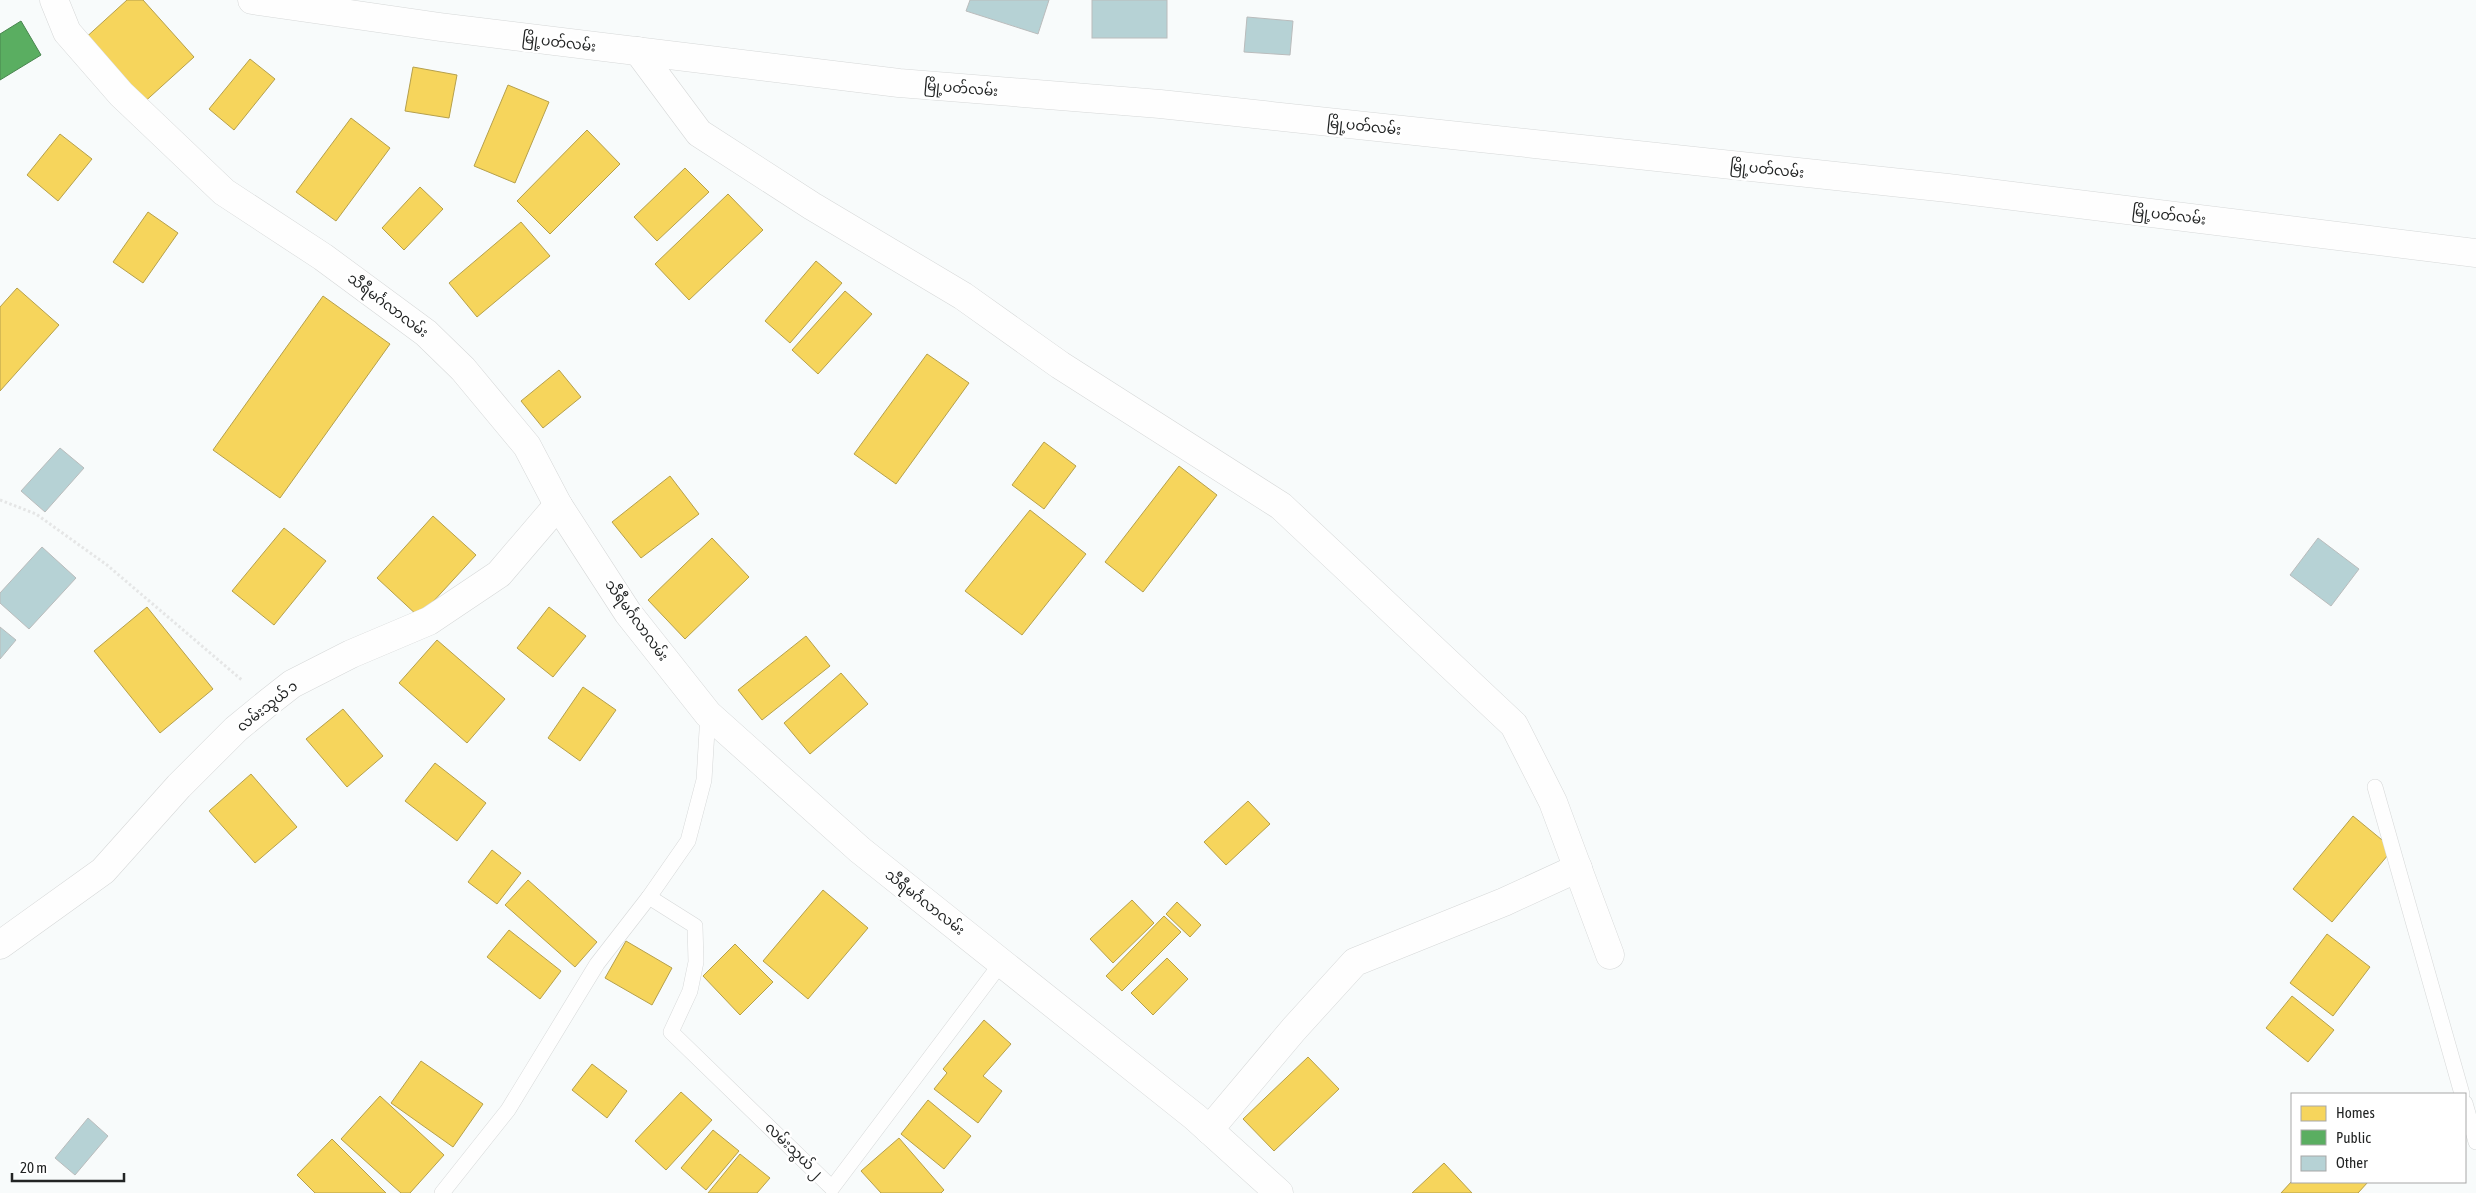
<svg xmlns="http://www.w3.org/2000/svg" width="2476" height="1193" viewBox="0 0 2476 1193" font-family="'Asap Condensed','Noto Sans Myanmar',sans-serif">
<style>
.homes{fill:#f6d55c;stroke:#b6a04b}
.public{fill:#5aae61;stroke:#49854f}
.building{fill:#b6d2d5;stroke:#babcbc}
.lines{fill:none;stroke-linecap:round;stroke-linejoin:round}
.service-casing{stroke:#d6d8d8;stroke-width:16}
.minor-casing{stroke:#d6d8d8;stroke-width:29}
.trunk-casing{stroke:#d6d8d8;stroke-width:29}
.path{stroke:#e5e6e6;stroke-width:3;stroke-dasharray:2.5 2.5;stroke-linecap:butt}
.service{stroke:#fefefe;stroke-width:15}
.minor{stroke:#fefefe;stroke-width:28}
.trunk{stroke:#fefefe;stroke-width:28}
.labels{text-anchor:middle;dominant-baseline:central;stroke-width:5;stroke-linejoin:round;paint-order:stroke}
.street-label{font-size:14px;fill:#222424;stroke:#fff}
</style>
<rect width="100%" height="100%" fill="#f8fbfb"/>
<g class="homes">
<path d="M 127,0 L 143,0 L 194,57 L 140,106 L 82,41 Z"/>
<path d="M 250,59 L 275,79 L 234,130 L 209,109 Z"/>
<path d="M 413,67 L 457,75 L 449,118 L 405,111 Z"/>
<path d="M 508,85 L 549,102 L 515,183 L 474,166 Z"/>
<path d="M 351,118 L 390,148 L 336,221 L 296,192 Z"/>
<path d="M 587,130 L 620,164 L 550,234 L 517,201 Z"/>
<path d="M 60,134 L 92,159 L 58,201 L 27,175 Z"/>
<path d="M 685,168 L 709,192 L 657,241 L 634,217 Z"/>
<path d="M 420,187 L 443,209 L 404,250 L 382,228 Z"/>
<path d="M 728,194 L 763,230 L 689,300 L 655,264 Z"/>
<path d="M 148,212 L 178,233 L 143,283 L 113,262 Z"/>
<path d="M 521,222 L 550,256 L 477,317 L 449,283 Z"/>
<path d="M 816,261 L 842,283 L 790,343 L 765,321 Z"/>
<path d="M 17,288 L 59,325 L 0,391 L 0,307 Z"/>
<path d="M 845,291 L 872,314 L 818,374 L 792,350 Z"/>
<path d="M 323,296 L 390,344 L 280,498 L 213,450 Z"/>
<path d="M 927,354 L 969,383 L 896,484 L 854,454 Z"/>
<path d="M 559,370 L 581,397 L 543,428 L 521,401 Z"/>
<path d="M 1044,442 L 1076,466 L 1044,509 L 1012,485 Z"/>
<path d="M 1179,466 L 1217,495 L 1143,592 L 1105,562 Z"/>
<path d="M 670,476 L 699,514 L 641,558 L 612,522 Z"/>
<path d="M 1030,510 L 1086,554 L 1022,635 L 965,591 Z"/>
<path d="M 433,516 L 476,555 L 419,617 L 377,578 Z"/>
<path d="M 284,528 L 326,561 L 274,625 L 232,591 Z"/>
<path d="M 712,538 L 749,577 L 685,639 L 648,600 Z"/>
<path d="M 147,607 L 213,689 L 160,733 L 94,651 Z"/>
<path d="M 549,607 L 586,636 L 553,677 L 517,648 Z"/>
<path d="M 806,636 L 830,666 L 762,720 L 738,690 Z"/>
<path d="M 437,640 L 505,699 L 467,743 L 399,683 Z"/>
<path d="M 841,673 L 868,704 L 810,754 L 784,723 Z"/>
<path d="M 583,687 L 616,710 L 580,761 L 548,738 Z"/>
<path d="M 343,709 L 383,756 L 347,787 L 306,739 Z"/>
<path d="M 435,763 L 486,803 L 457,841 L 405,801 Z"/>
<path d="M 251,774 L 297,827 L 255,863 L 209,811 Z"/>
<path d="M 1248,801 L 1270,824 L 1226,865 L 1204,842 Z"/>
<path d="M 2353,816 L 2393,849 L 2332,922 L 2293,889 Z"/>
<path d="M 492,850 L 521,873 L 497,904 L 468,882 Z"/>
<path d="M 528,880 L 597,942 L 575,967 L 505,905 Z"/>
<path d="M 823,890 L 868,928 L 808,999 L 763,961 Z"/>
<path d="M 1132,900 L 1154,923 L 1113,963 L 1090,939 Z"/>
<path d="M 1177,902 L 1201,925 L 1190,937 L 1166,914 Z"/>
<path d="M 1164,916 L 1181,932 L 1122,991 L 1106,976 Z"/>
<path d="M 509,930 L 561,971 L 540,999 L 487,957 Z"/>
<path d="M 2327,934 L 2370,967 L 2333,1016 L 2290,983 Z"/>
<path d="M 626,941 L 672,968 L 652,1005 L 605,978 Z"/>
<path d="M 735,944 L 773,982 L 740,1015 L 703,976 Z"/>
<path d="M 1167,958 L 1188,979 L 1153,1015 L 1131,993 Z"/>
<path d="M 2292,996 L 2334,1030 L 2308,1062 L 2266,1028 Z"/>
<path d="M 984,1020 L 1011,1044 L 983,1076 L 1002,1091 L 978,1123 L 934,1089 L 947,1073 L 943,1069 Z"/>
<path d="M 1308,1057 L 1339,1089 L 1274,1151 L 1243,1119 Z"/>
<path d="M 421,1061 L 483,1104 L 453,1147 L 391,1103 Z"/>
<path d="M 592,1064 L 627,1091 L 607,1118 L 572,1090 Z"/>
<path d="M 681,1092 L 712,1120 L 666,1170 L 635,1141 Z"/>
<path d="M 380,1096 L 444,1155 L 410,1193 L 401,1193 L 341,1139 Z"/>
<path d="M 928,1100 L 971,1136 L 944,1169 L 901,1134 Z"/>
<path d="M 713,1130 L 739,1151 L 706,1190 L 681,1168 Z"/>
<path d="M 899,1138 L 944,1190 L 941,1193 L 881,1193 L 861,1171 Z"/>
<path d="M 332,1139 L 386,1193 L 315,1193 L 297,1175 Z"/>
<path d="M 740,1154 L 770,1178 L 757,1193 L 708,1193 Z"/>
<path d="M 1444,1163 L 1472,1193 L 1412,1193 Z"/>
<path d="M 2292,1181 L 2292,1182 L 2368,1182 L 2358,1193 L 2281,1193 Z"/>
</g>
<path class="public" d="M 21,21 L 41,55 L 0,80 L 0,34 Z"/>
<g class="building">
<path d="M 970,0 L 1049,0 L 1038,34 L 966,11 Z"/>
<rect x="1092" y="0" width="75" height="38"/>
<path d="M 1247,17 L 1293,21 L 1290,55 L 1244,52 Z"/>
<path d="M 60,448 L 84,468 L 45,512 L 21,491 Z"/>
<path d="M 2318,538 L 2359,569 L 2331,606 L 2290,575 Z"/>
<path d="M 42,547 L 76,578 L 29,629 L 0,603 L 0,593 Z"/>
<path d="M 0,627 L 16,640 L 0,659 Z"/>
<path d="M 88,1118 L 108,1136 L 75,1175 L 55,1158 Z"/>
</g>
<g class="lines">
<g class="service-casing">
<g id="service">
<path d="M 2375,787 L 2462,1094"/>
<path d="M 649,897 L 695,926 L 696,962 L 690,991 L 671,1032 L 832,1188 L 1002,962"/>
<path d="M 2465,1103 L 2476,1142"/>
<path d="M 442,1193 L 508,1110 L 597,964 L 649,897 L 688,841 L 704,780 L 708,714"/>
</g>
</g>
<g class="minor-casing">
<g id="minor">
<path d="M 54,0 L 67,32 L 121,94 L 224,192 L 323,257 L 426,333 L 463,369 L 527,446 L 558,505 L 628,613 L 708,714 L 860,850 L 1195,1117 L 1279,1193"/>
<path d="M 638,51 L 699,133 L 812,206 L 963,296 L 1060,365 L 1281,506 L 1514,725 L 1553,802 L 1610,955"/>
<path d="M 0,945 L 103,871 L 179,786 L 236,729 L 269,702 L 292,684 L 351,654 L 429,621 L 499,574 L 558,505"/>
<path d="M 1209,1130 L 1294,1029 L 1355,962 L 1504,902 L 1578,868"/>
</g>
</g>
<g class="trunk-casing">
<path id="trunk" d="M 252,0 L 440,27 L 899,83 L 1160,104 L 1948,188 L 2476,253"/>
</g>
<path class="path" d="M 0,500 L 36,514 L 107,565 L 243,681"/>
<use href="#service" class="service"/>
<use href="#minor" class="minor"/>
<use href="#trunk" class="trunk"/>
</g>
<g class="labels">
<g class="street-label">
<text transform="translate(559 42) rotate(7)">မြို့ပတ်လမ်း</text>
<text transform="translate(961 88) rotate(5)">မြို့ပတ်လမ်း</text>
<text transform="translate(1364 126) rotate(6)">မြို့ပတ်လမ်း</text>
<text transform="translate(1767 169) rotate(6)">မြို့ပတ်လမ်း</text>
<text transform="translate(2169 215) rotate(7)">မြို့ပတ်လမ်း</text>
<text transform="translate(388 305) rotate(37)">သီရီမင်္ဂလာလမ်း</text>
<text transform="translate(637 620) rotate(54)">သီရီမင်္ဂလာလမ်း</text>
<text transform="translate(267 706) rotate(-38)">လမ်းသွယ် ၁</text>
<text transform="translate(925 902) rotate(38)">သီရီမင်္ဂလာလမ်း</text>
<text transform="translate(794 1150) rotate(44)">လမ်းသွယ် ၂</text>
</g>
</g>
<rect x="2291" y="1093" width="175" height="90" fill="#ffffff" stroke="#a7a7a7"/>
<rect x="2301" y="1106" width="25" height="15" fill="#f6d55c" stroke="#a7a7a7"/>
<text x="2336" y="1118" font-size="15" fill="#222424">Homes</text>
<rect x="2301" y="1130" width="25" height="15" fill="#5aae61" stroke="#a7a7a7"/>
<text x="2336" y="1143" font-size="15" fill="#222424">Public</text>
<rect x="2301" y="1156" width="25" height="15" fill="#b6d2d5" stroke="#a7a7a7"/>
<text x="2336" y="1168" font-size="15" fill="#222424">Other</text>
<path d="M12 1173v8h112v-8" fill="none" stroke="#222424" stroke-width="2.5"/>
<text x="20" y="1173" font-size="15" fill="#222424" stroke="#ffffff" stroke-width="4" paint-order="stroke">20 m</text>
</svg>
